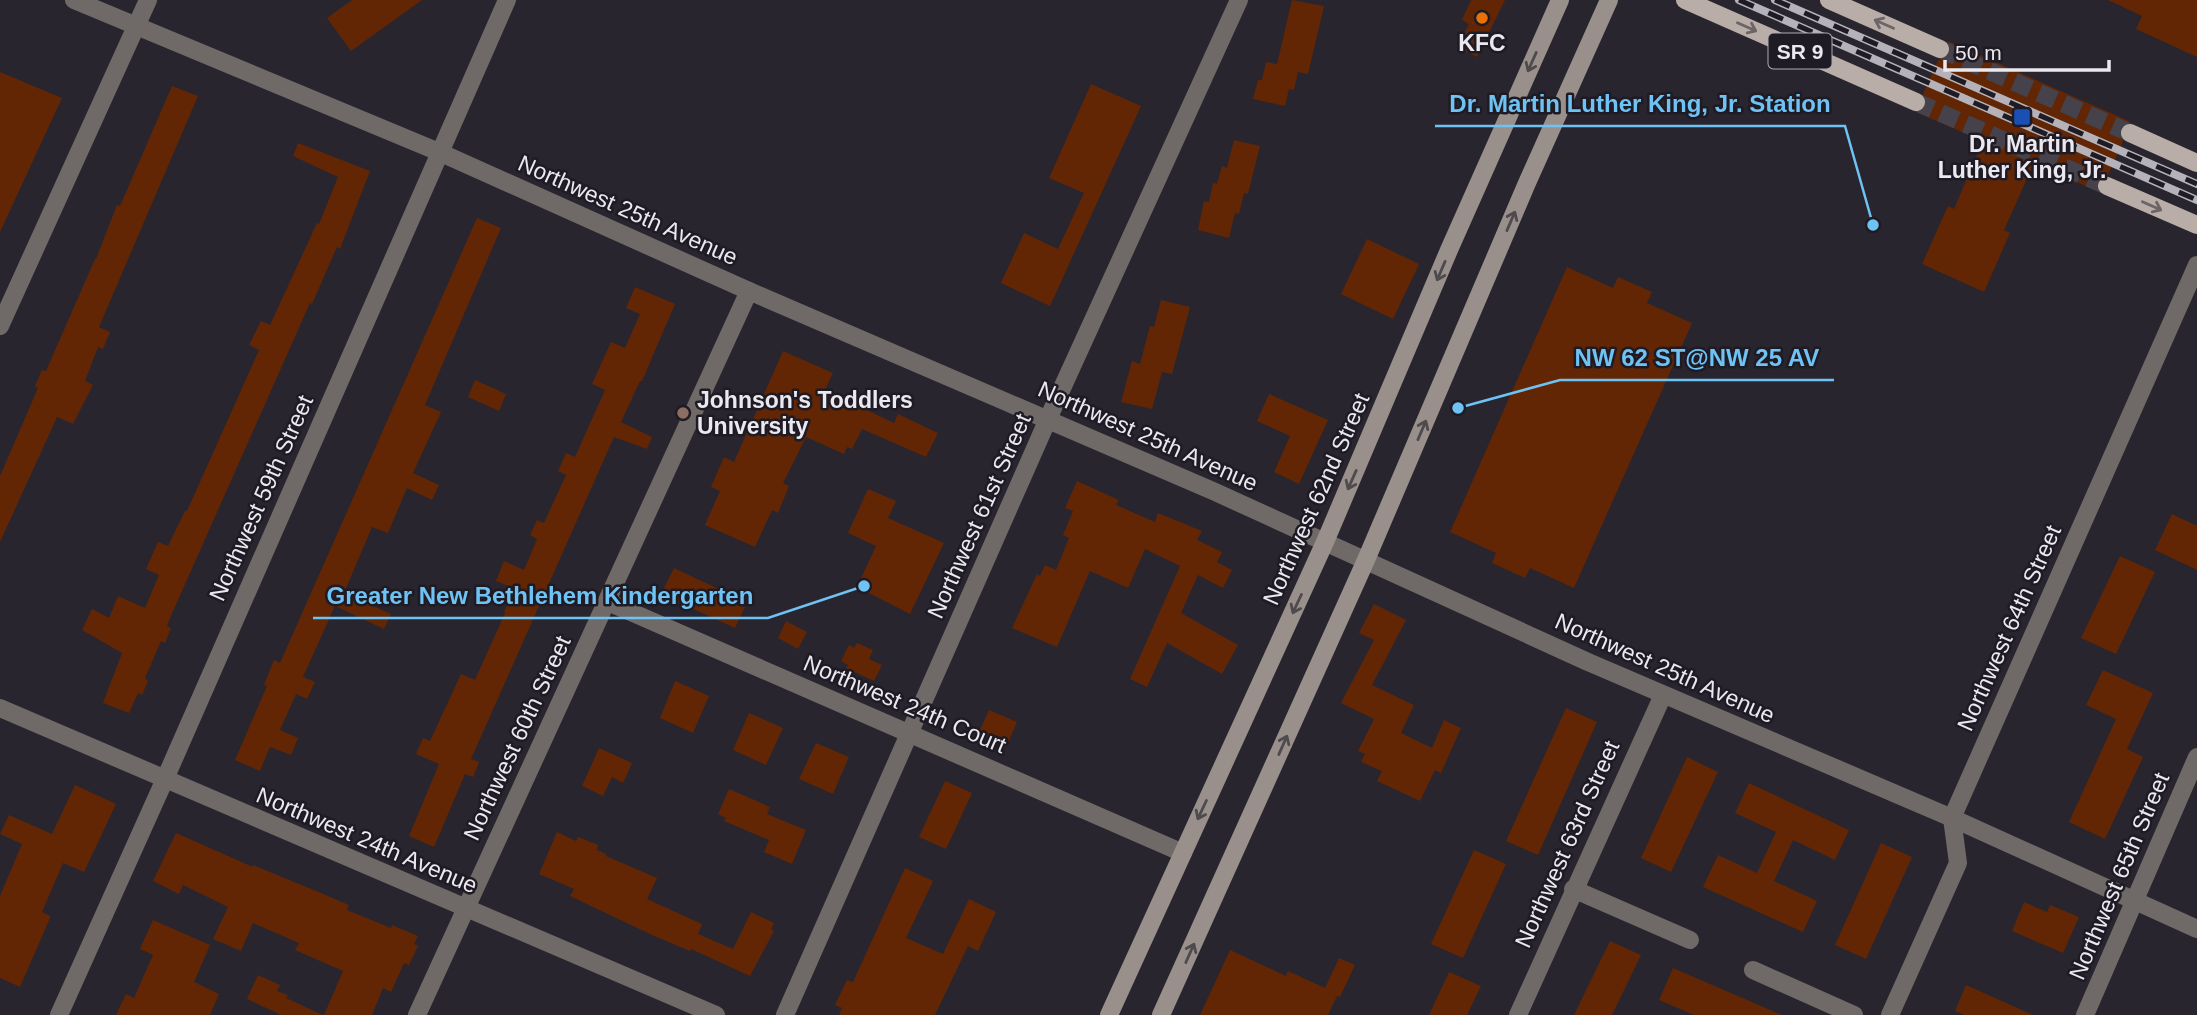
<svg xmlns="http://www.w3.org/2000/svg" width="2197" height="1015" viewBox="0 0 2197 1015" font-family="Helvetica,sans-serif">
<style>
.building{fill:#622605}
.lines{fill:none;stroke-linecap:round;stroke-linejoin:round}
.primary-tunnel{stroke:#45424b;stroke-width:18;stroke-dasharray:18 9;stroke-linecap:butt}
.minor{stroke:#6f6a67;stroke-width:18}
.secondary{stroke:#99908c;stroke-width:18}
.primary{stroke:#b9ada8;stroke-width:18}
.rail-casing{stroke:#b5b3b9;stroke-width:8}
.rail{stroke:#1e1b24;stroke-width:5;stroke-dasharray:16;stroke-linecap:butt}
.oneway{stroke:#6c6466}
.oneway2{stroke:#4f4a4e}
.food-dot{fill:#e8710a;stroke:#1e1b24;stroke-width:2.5}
.transit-dot{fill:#1a4fb4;stroke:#1e1b24;stroke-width:2.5}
.education-dot{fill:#8d6e63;stroke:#1e1b24;stroke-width:2.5}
.labels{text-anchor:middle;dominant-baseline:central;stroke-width:5;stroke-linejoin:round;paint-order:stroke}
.shield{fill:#1e1b24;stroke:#aeabb2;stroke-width:2}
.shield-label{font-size:21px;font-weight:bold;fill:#ebe9ef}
.poi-label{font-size:23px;font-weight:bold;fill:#ebe9ef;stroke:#1e1b24}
.street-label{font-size:23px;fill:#ebe9ef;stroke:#1e1b24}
.leader{fill:none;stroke:#6fc2f4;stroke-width:2.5}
.callout-dot{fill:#6fc2f4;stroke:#1e1b24;stroke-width:2.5}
.callout-label{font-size:24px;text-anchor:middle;font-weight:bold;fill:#6fc2f4;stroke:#1e1b24;stroke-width:5;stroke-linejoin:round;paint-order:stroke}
</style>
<rect width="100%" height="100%" fill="#28252e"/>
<g class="building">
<path d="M 352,0 L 422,0 L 351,51 L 327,18 Z"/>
<path d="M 1292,0 L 1324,6 L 1308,74 L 1298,72 L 1294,90 L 1289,89 L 1285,106 L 1253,99 L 1258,80 L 1262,80 L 1266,62 L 1277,64 Z"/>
<path d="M 1471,0 L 1505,0 L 1477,57 L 1457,47 L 1469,24 L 1462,20 Z"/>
<path d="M 2108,0 L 2197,0 L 2197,57 L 2136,29 L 2142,16 Z"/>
<path d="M 1948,41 L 2131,122 L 2124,123 L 2120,128 L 2119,135 L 2123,141 L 2108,175 L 2101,177 L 2097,181 L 2097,191 L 2034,163 L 2004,230 L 2010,233 L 1984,292 L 1922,264 L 1948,206 L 1954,209 L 1983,141 L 1918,113 L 1927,106 L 1927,100 L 1923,94 L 1938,60 L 1946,59 L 1951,53 L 1951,47 Z"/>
<path d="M 0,72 L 62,98 L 0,232 Z"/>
<path d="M 1091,84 L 1141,106 L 1050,306 L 1001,283 L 1024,233 L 1058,249 L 1084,193 L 1049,178 Z"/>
<path d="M 172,86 L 198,96 L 99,327 L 110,332 L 103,349 L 98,347 L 85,381 L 93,385 L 73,424 L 57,417 L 0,542 L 0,476 L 38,388 L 35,386 L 42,370 L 46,371 L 95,259 L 96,259 L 117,205 L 120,206 Z"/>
<path d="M 1234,140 L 1260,146 L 1248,194 L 1244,193 L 1239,214 L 1235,213 L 1229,238 L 1198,230 L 1204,201 L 1209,202 L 1213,183 L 1217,184 L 1222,166 L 1227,168 Z"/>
<path d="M 298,143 L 370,171 L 340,249 L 337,247 L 312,304 L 310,303 L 170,618 L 167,626 L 171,628 L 165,643 L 161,641 L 145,678 L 148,681 L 142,695 L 138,693 L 129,713 L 103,703 L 122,653 L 82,630 L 92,609 L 109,618 L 118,596 L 145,608 L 159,575 L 146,569 L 158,542 L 168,546 L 185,511 L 187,511 L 259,350 L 249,345 L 261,321 L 270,325 L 317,223 L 319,224 L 338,177 L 293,156 Z"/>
<path d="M 477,218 L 501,228 L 425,405 L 441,412 L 413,473 L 439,485 L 432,500 L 407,488 L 388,533 L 372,527 L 344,593 L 391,614 L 384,629 L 335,606 L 303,677 L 315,682 L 307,699 L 296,694 L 280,730 L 298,738 L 291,755 L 270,747 L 260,771 L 235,760 L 267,686 L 264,685 L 274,660 L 280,663 Z"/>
<path d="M 1367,239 L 1419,264 L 1393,319 L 1341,294 Z"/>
<path d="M 1567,267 L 1613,288 L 1618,277 L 1652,292 L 1647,303 L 1692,323 L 1574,588 L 1530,568 L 1525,578 L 1492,563 L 1496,553 L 1450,532 Z"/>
<path d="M 635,287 L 675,304 L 642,381 L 640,381 L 621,422 L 652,437 L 647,449 L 614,437 L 471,759 L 479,762 L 473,777 L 465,774 L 434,847 L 409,836 L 439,764 L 416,754 L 423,738 L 430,741 L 461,674 L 475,680 L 505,613 L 504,612 L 512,594 L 513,588 L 496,581 L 504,561 L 524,570 L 537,539 L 530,535 L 537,520 L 544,523 L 566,475 L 558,471 L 566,453 L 575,457 L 605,390 L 592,384 L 611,342 L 625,348 L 640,314 L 626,308 Z"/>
<path d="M 1161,300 L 1190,307 L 1172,374 L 1162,372 L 1152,409 L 1121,402 L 1132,361 L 1140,364 L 1150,326 L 1154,327 Z"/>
<path d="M 783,351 L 833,373 L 825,390 L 894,423 L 898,414 L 938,433 L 926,457 L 862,429 L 852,449 L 847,447 L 844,454 L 806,437 L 783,483 L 789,486 L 778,513 L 772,510 L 755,547 L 705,525 L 720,491 L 711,487 L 724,457 L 734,462 Z"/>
<path d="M 475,380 L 506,394 L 499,411 L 468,397 Z"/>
<path d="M 1269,394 L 1328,420 L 1299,484 L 1274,472 L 1290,436 L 1257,421 Z"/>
<path d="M 1077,481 L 1119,500 L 1116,505 L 1155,522 L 1158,513 L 1202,531 L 1197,540 L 1222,552 L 1217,562 L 1232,570 L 1223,588 L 1198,575 L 1181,613 L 1238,645 L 1222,674 L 1167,643 L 1147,687 L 1130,679 L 1180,566 L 1145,549 L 1128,588 L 1090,571 L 1057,647 L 1012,628 L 1037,574 L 1040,576 L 1045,565 L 1056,570 L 1069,538 L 1063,535 L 1073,511 L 1065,508 Z"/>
<path d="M 868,489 L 896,501 L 888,518 L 944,543 L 910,614 L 857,587 L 876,546 L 848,533 Z"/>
<path d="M 2172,514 L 2197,526 L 2197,570 L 2155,550 Z"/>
<path d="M 2120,556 L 2155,572 L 2116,654 L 2081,638 Z"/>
<path d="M 674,568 L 742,600 L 740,605 L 745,607 L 735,628 L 661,594 Z"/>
<path d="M 1374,604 L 1406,620 L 1372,685 L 1414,705 L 1401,733 L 1432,748 L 1444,720 L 1461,728 L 1441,773 L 1435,770 L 1420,801 L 1377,781 L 1382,771 L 1361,762 L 1365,754 L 1358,751 L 1374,719 L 1341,703 L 1374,640 L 1359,633 Z"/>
<path d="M 786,621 L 807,632 L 798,649 L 778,638 Z"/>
<path d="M 857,643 L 873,650 L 869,659 L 882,665 L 874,681 L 846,668 L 848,665 L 841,661 L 849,645 L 854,648 Z"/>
<path d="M 2103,670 L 2153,693 L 2127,749 L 2143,757 L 2105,839 L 2069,822 L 2116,719 L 2086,705 Z"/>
<path d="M 675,681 L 709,696 L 693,733 L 660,718 Z"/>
<path d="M 1566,708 L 1597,722 L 1538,855 L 1506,841 Z"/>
<path d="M 989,710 L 1017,722 L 1006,747 L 978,734 Z"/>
<path d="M 749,713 L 783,728 L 766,765 L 733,750 Z"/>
<path d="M 816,743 L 849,757 L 833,794 L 799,779 Z"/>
<path d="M 599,748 L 632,763 L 623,783 L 612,777 L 603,796 L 582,786 Z"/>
<path d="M 1687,757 L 1718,772 L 1671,872 L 1641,858 Z"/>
<path d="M 945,781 L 972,793 L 946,849 L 919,837 Z"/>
<path d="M 1749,783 L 1849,830 L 1835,860 L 1793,840 L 1774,881 L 1817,901 L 1803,932 L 1703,887 L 1718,855 L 1757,873 L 1776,832 L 1735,813 Z"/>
<path d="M 75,785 L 116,804 L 84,872 L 63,863 L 42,912 L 50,916 L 50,918 L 20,987 L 0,978 L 0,896 L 22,844 L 0,834 L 9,815 L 52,834 Z"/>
<path d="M 729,789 L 770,807 L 767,814 L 806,830 L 792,864 L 764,852 L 769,840 L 724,821 L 726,818 L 718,814 Z"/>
<path d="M 557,832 L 576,841 L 578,837 L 598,845 L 597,850 L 606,854 L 606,856 L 657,878 L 647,899 L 702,924 L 698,934 L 733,949 L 751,912 L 774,923 L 771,929 L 774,931 L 750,976 L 691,949 L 690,951 L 652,935 L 570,896 L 574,889 L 539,874 Z"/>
<path d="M 176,833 L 253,867 L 253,865 L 321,893 L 349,905 L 347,910 L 391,928 L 392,925 L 418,936 L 414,944 L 418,946 L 409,965 L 404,963 L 391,992 L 383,988 L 372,1015 L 324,1015 L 343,971 L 295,950 L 299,943 L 253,923 L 241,951 L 213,939 L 228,907 L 183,885 L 179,894 L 153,881 Z"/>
<path d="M 1881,843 L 1912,857 L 1866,959 L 1835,945 Z"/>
<path d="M 1474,850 L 1506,864 L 1463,958 L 1431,944 Z"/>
<path d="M 905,868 L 933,881 L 906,938 L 943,954 L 969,899 L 996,912 L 978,951 L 968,946 L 935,1015 L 839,1015 L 842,1008 L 835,1005 L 847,980 L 853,982 Z"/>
<path d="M 2024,902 L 2047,912 L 2050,905 L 2079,917 L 2063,953 L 2012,931 Z"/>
<path d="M 153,920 L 210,945 L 194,982 L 219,994 L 210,1015 L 116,1015 L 126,994 L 134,998 L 153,955 L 140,949 Z"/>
<path d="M 1610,941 L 1641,955 L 1612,1015 L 1574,1015 Z"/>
<path d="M 1230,950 L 1286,976 L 1288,971 L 1325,988 L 1339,958 L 1355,965 L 1340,997 L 1337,996 L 1328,1015 L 1200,1015 Z"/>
<path d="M 1673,968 L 1782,1015 L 1694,1015 L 1659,1000 Z"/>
<path d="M 1449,972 L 1481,986 L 1467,1015 L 1429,1015 Z"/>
<path d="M 258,975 L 280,985 L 277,991 L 288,995 L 286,998 L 323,1015 L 281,1015 L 247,999 Z"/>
<path d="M 1966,985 L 2033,1015 L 1964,1015 L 1955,1011 Z"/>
</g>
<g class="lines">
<g class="primary-tunnel">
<path d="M 1940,49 L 2130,133"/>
<path d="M 1916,102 L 2107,186"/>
</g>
<g class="minor">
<path d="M 74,0 L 439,152 L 749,291 L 1213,491 L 1588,662 L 1952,818 L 2197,929"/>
<path d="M 0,326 L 148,0"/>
<path d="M 608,602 L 1183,853"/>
<path d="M 0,708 L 716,1015"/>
<path d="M 1573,889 L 1690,940"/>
<path d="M 1753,970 L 1854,1015"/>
<path d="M 59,1015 L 165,779 L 507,0"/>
<path d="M 417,1015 L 749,291"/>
<path d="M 785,1015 L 1048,419 L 1239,0"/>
<path d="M 1518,1015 L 1663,695"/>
<path d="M 1890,1015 L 1958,863 L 1952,818 L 2197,265"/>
<path d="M 2085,1015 L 2197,757"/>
</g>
<g class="secondary">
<path d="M 1109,1015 L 1325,542 L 1449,250 L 1560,0"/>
<path d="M 1161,1015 L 1366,560 L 1527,183 L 1609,0"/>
</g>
<g class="primary">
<path d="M 1685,0 L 1916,102"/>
<path d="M 1829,0 L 1940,49"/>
<path d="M 2130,133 L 2197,163"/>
<path d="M 2107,186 L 2197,225"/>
</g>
<g class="rail-casing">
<g id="rail">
<path d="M 1739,0 L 2197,200"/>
<path d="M 1775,0 L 2197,184"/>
</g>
</g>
<use href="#rail" class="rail"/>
</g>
<defs><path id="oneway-shaft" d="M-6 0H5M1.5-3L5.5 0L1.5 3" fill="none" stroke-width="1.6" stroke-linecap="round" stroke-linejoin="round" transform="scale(1.75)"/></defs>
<g class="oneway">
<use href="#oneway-shaft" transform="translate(1884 24) rotate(-156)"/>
<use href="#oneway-shaft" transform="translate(1747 27) rotate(24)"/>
<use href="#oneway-shaft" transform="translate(2152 206) rotate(24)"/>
</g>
<g class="oneway2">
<use href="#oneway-shaft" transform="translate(1532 62) rotate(114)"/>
<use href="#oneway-shaft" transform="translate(1511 221) rotate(-67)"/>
<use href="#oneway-shaft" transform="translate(1441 271) rotate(113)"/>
<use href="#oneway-shaft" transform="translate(1422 430) rotate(-67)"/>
<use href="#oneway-shaft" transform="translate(1352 480) rotate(114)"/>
<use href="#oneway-shaft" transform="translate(1297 604) rotate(115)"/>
<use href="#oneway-shaft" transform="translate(1283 745) rotate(-66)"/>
<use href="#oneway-shaft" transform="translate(1202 810) rotate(115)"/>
<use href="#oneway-shaft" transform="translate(1190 953) rotate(-66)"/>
</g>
<circle class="food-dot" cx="1482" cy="18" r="7"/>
<rect class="transit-dot" x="2013" y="108" width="18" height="18" rx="3.5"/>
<circle class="education-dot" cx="683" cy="413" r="7"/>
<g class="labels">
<rect class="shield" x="1768.5" y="33.5" width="63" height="35" rx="5"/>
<g class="shield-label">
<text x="1800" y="51">SR 9</text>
</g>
<g class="poi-label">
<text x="1482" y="43">KFC</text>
<text x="2022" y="144">Dr. Martin<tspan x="2022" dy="26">Luther King, Jr.</tspan></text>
<text x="697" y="400" text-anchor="start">Johnson's Toddlers<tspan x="697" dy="26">University</tspan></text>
</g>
<g class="street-label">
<text transform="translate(628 210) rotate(24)">Northwest 25th Avenue</text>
<text transform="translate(1148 436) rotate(24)">Northwest 25th Avenue</text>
<text transform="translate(261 498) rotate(-66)">Northwest 59th Street</text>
<text transform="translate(1316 499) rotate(-66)">Northwest 62nd Street</text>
<text transform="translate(979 516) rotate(-66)">Northwest 61st Street</text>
<text transform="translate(2009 628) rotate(-66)">Northwest 64th Street</text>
<text transform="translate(1665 668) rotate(24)">Northwest 25th Avenue</text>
<text transform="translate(905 704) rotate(23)">Northwest 24th Court</text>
<text transform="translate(517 738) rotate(-65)">Northwest 60th Street</text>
<text transform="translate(367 840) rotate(23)">Northwest 24th Avenue</text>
<text transform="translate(1567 844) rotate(-66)">Northwest 63rd Street</text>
<text transform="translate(2119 876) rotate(-67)">Northwest 65th Street</text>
</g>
</g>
<path class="leader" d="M1873 225L1845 126H1435M1458 408L1560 380H1834M864 586L768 618H313"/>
<g class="callout-dot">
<circle cx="1873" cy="225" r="7"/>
<circle cx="1458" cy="408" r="7"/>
<circle cx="864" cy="586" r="7"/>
</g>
<g class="callout-label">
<text x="1640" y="112">Dr. Martin Luther King, Jr. Station</text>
<text x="1697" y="366">NW 62 ST@NW 25 AV</text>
<text x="540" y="604">Greater New Bethlehem Kindergarten</text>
</g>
<path d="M1945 60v10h164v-10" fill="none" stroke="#ebe9ef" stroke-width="3.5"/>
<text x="1955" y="60" font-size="21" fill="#ebe9ef" stroke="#1e1b24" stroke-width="5" paint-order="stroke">50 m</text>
</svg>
